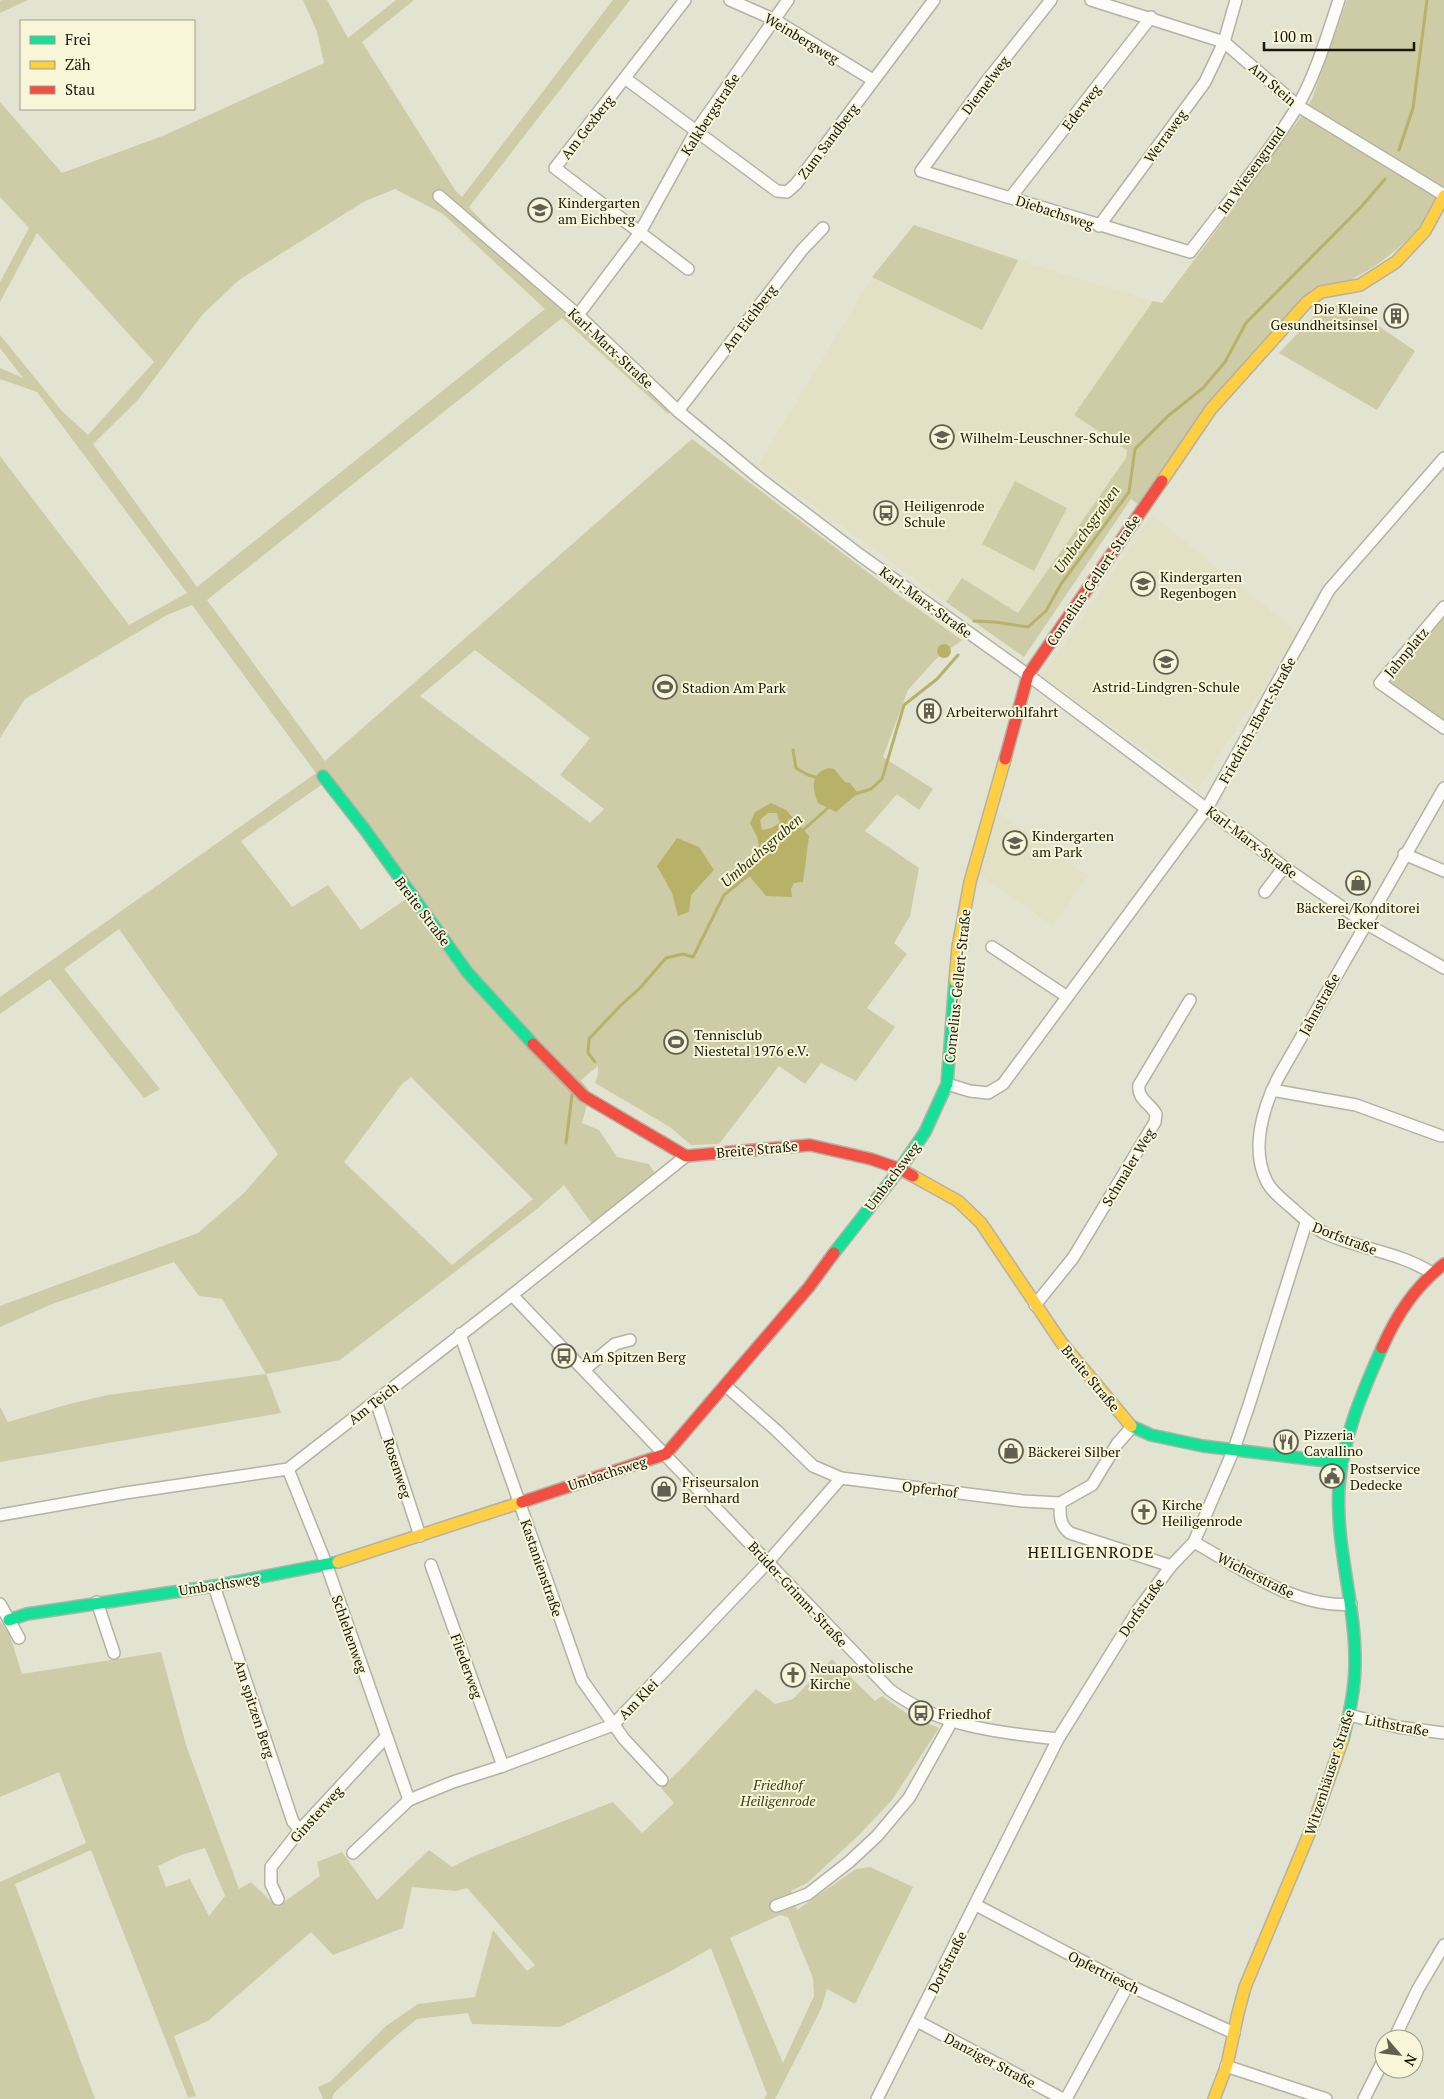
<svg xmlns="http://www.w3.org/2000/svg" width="1444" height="2099" viewBox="0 0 1444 2099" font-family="'PT Serif',serif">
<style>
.built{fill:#e2e1c5}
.green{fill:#cecca6;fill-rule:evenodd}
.water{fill:#b7b268;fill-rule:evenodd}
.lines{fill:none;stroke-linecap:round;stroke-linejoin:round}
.stream{stroke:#b7b268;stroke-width:3}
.street-casing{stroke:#b3b2a5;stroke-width:14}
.fast-casing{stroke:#b3b2a5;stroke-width:14}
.slow-casing{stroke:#b3b2a5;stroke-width:14}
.jam-casing{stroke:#b3b2a5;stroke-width:14}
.street{stroke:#fbfbf8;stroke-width:11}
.fast{stroke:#16e098;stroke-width:11}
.slow{stroke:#ffcf43;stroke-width:11}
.jam{stroke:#f24e42;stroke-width:11}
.labels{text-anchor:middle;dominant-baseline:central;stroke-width:4;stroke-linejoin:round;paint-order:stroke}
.street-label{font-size:14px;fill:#19180d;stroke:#f8f6d8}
.poi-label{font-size:14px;fill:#19180d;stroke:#f8f6d8;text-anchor:start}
.park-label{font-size:14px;font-style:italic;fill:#434017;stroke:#f8f6d8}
.water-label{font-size:15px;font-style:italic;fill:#373309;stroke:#f8f6d8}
.quarter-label{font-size:16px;letter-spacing:1px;fill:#19180d;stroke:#f8f6d8}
</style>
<rect width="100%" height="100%" fill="#e3e3d2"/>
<g class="built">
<path d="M 1018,260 L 1153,301 L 1143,313 L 1126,458 L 1018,613 L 962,578 L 946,602 L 758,465 L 872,277 L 982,329 Z"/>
<path d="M 1152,515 L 1299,633 L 1198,788 L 1042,676 Z"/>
<path d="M 998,812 L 1088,876 L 1052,926 L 979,874 Z"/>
</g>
<g class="green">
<path d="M 2,0 L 28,0 L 0,13 L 0,1 Z"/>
<path d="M 303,0 L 327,0 L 348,38 L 396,0 L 414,0 L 362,42 L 455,190 L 462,197 L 613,0 L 630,0 L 469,207 L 496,236 L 497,251 L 572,316 L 672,409 L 668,414 L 562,318 L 207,600 L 325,761 L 692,439 L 894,592 L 962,640 L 936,659 L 908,690 L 883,757 L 933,789 L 919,810 L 897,794 L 865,831 L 919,868 L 910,916 L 894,943 L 907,954 L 867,1008 L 895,1027 L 856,1081 L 821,1063 L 805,1084 L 779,1066 L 719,1144 L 691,1145 L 670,1127 L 595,1083 L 598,1074 L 598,1066 L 581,1080 L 590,1092 L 582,1123 L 599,1130 L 617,1157 L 649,1164 L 656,1175 L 593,1225 L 564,1185 L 537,1209 L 340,1360 L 266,1374 L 281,1413 L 0,1462 L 0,1407 L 8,1422 L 69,1404 L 108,1395 L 266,1374 L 222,1299 L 199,1296 L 174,1262 L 52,1304 L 0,1327 L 0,1306 L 198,1233 L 244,1193 L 278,1154 L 119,929 L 64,969 L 160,1089 L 144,1098 L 50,979 L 0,1014 L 0,997 L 316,773 L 192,605 L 167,615 L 25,699 L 0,738 L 0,456 L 129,625 L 187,593 L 37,392 L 0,379 L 0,368 L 23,378 L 0,348 L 0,335 L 61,410 L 88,435 L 154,362 L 37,233 L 0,302 L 0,282 L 29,228 L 0,197 L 0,102 L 62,173 L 165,135 L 324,63 L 317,32 ZM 395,189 L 443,214 L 545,309 L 197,587 L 93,444 L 138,400 L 203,314 L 239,280 L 365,201 ZM 475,650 L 590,738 L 560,775 L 604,809 L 590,823 L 420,696 ZM 324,783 L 406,899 L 361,930 L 328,885 L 292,907 L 241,841 ZM 411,1077 L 533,1199 L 452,1265 L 344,1162 L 402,1084 Z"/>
<path d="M 1347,0 L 1444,0 L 1444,185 C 1432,222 1390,260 1356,277 C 1342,284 1326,286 1311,290 L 1138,504 L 1131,499 L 1024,657 L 946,602 L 962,578 L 1018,613 L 1126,458 L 1127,450 L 1074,415 L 1153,301 L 1162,303 L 1301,117 L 1312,99 Z"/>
<path d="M 914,225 L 1018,260 L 982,330 L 872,277 Z"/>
<path d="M 1344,302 L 1415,351 L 1377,410 L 1279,353 L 1316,314 Z"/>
<path d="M 1015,481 L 1067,508 L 1034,571 L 982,544 Z"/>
<path d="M 1444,617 L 1444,723 L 1388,682 Z"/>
<path d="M 0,1621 L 9,1633 L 22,1674 L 161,1652 L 186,1745 L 239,1889 L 251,1882 L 277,1907 L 320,1876 L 317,1862 L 342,1852 L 377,1900 L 429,1850 L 452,1867 L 474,1856 L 613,1802 L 642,1833 L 674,1803 L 661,1788 L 684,1766 L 756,1689 L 775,1704 L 793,1699 L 832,1659 L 875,1701 L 882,1696 L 912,1717 L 939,1728 L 892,1800 L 859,1835 L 807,1883 L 791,1891 L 797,1910 L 856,1869 L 870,1867 L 913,1887 L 855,2004 L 827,1989 L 821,2009 L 775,2099 L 764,2099 L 767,2094 L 711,1948 L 671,1971 L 560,2027 L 472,2024 L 468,2013 L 417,2019 L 396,2036 L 334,2093 L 332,2099 L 323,2099 L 318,2087 L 331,2081 L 386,2026 L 418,2004 L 475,1997 L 493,1930 L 527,1971 L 535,1965 L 467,1888 L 456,1891 L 412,1887 L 403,1928 L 333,1955 L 311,1932 L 208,2021 L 174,2036 L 196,2096 L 183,2099 L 188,2097 L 91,1850 L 15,1884 L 95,2099 L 0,2099 L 0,1882 L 86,1843 L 59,1772 L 0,1797 ZM 205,1848 L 225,1896 L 209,1916 L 190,1879 L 166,1887 L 158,1866 L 181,1855 ZM 780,1915 L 788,1917 L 813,1978 L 814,1996 L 783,2063 L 730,1938 Z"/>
</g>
<g class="water">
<circle cx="944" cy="651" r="7"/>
<path d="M 829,768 L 834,769 L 845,782 L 850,783 L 858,793 L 836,812 L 818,803 C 812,788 810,773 829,768 Z"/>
<path d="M 771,803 L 786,810 L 809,836 L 803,882 L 794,883 L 791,889 L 792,897 L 766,896 L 746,872 L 760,851 L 757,837 L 750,823 L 755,812 ZM 768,813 L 777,813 L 780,823 L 771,828 L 762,830 L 760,820 Z"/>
<path d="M 677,838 L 699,847 L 714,870 L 691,895 L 689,912 L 678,916 L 672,893 L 657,866 Z"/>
</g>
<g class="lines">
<g class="stream">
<path d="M 1399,150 L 1413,108 L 1427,0"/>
<path d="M 974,621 L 995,622 L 1028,627 L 1046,611 L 1061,584 L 1129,492 L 1135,449 L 1168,416 L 1203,388 L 1225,362 L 1246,323 L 1361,207 L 1385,179"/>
<path d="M 793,750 L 796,768 L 808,775 L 815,777"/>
<path d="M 855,794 L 871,789 L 882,779 L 904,705 L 937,679 L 958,655"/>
<path d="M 802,831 L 829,807"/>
<path d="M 595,1062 L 588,1053 L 589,1039 L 620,1006 L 640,988 L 666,958 L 683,954 L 693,957 L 724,895 L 751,873"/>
<path d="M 566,1143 L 572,1095"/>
</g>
<g class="street-casing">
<g id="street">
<path d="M 685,0 L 555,168 L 688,269"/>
<path d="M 730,0 L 773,19 L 873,80"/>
<path d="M 1051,0 L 986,82 L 921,171 L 1190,252 C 1226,204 1266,158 1297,107 C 1315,77 1328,33 1339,0"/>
<path d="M 1091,0 L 1224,42 L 1298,106 L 1444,195"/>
<path d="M 626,79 L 777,191 L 787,192 L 796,184 L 934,0"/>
<path d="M 439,196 L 578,315 L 678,411 L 759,478 L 860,555 L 1028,675 L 1284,867 L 1365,923 L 1444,968"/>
<path d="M 1011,197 L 1151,17"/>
<path d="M 1099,226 L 1205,82 L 1224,42 L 1236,0"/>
<path d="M 578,315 L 639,234 L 696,131 L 788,0"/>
<path d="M 678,411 L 802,250 L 823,228"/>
<path d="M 1444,607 L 1380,683 L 1444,728"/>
<path d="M 1404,854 L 1444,871"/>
<path d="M 1265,892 L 1284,867"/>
<path d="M 992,947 L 1066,996"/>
<path d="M 947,1084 L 970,1091 L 988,1093 L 1003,1084 L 1207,808 L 1329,590 L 1444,458"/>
<path d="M 1272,1090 L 1356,1105 L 1441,1136"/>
<path d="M 1432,1273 C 1399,1252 1359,1249 1324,1233 C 1311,1226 1302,1217 1291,1207 C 1283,1200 1272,1192 1267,1182 C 1250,1149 1263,1107 1279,1076 L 1444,788"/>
<path d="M 512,1295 L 890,1690 C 938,1726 999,1733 1058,1739"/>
<path d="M 1035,1305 L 1073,1258 L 1155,1122 L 1156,1114 C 1150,1103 1137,1099 1139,1085 L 1190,1000"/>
<path d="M 460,1334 L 582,1680 L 624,1739 L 662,1780"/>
<path d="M 585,1369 L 615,1344 L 630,1340"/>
<path d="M 726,1386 L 777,1431 L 813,1466 L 841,1478 L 1023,1501 L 1060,1503 L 1092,1485 L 1117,1444 L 1132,1427"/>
<path d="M 376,1401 L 420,1536"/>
<path d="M 288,1469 L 327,1566 L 409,1800"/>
<path d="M 1060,1503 C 1060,1515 1059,1525 1070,1533 L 1171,1566"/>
<path d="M 0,1515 L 125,1493 L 288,1469 L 512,1295 L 686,1156"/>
<path d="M 1194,1542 C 1238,1567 1297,1609 1351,1604"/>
<path d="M 431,1565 L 503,1766"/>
<path d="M 214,1586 L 293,1822 L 300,1830"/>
<path d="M 97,1602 L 114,1653"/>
<path d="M 0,1604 L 19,1638"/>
<path d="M 1349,1715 L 1398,1727 L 1444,1733"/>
<path d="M 353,1853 L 409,1800 L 453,1782 L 503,1766 L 613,1725 L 768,1562 L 841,1478"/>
<path d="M 278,1899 L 271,1884 L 271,1867 L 300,1830 L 386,1737"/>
<path d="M 976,1905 L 1128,1985 L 1234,2033"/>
<path d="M 776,1906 L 808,1894 L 849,1862 L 877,1836 L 909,1798 L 952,1721"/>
<path d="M 917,2021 L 1063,2099"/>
<path d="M 1394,2039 L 1418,1989 L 1444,1945"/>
<path d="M 1226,2066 L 1326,2099"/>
<path d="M 877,2099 L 1058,1739 L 1138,1610 L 1171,1566 L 1194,1542 L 1234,1449 L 1249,1405 L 1306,1223"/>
<path d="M 1066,2099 L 1128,1985"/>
<path d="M 1364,2099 L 1384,2059"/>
</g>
</g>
<g class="fast-casing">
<g id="fast">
<path d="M 323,776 L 366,831 L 468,973 L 533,1044"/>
<path d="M 834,1253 L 900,1169 L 925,1132 L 947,1084 L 955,981"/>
<path d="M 1131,1426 L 1151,1435 L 1203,1446 L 1341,1463"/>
<path d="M 9,1620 L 27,1614 L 214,1586 L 338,1562"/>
<path d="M 1343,1739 C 1349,1715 1355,1690 1355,1664 C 1356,1604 1335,1546 1339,1486 C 1343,1437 1362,1393 1382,1348"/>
</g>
</g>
<g class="slow-casing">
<g id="slow">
<path d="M 1162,481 L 1211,409 L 1307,302 L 1321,292 L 1360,285 L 1396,262 L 1425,231 L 1444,196"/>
<path d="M 955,981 L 958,947 L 970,882 L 1005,759"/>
<path d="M 913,1176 L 958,1201 L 981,1223 L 1061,1342 L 1131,1426"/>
<path d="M 338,1562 L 522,1502"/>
<path d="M 1214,2099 L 1227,2065 L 1238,2013 L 1245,1987 L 1314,1822 L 1343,1739"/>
</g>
</g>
<g class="jam-casing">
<g id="jam">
<path d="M 1005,759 L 1028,675 L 1162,481"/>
<path d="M 533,1044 L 584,1096 L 686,1156 L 810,1145 L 871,1159 L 900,1169 L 913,1176"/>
<path d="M 1382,1348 C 1397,1314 1415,1287 1444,1264"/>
<path d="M 522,1502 L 666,1454 L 809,1287 L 834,1253"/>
</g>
</g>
<use href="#street" class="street"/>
<use href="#fast" class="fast"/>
<use href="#slow" class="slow"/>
<use href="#jam" class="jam"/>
</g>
<defs>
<g id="school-ring" transform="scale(1.25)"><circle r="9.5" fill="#f8f6d8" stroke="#605f52" stroke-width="1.5"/><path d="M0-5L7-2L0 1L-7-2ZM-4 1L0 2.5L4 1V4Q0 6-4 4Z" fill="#605f52"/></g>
<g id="building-ring" transform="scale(1.25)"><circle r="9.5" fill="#f8f6d8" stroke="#605f52" stroke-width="1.5"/><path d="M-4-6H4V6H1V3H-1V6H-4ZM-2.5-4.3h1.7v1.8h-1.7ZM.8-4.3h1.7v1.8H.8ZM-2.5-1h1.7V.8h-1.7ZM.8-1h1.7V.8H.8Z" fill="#605f52"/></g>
<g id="bus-ring" transform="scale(1.25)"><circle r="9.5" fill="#f8f6d8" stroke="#605f52" stroke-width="1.5"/><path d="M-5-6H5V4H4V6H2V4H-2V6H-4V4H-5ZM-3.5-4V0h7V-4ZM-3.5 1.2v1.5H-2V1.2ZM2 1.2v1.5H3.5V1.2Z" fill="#605f52"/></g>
<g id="stadium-ring" transform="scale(1.25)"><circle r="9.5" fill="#f8f6d8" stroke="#605f52" stroke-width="1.5"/><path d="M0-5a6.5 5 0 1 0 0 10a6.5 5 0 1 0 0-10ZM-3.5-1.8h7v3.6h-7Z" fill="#605f52"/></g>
<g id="shop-ring" transform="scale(1.25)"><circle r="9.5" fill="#f8f6d8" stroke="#605f52" stroke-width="1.5"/><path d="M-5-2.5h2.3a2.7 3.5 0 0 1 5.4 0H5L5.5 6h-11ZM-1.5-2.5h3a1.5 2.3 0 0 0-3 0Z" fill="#605f52"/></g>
<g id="restaurant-ring" transform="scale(1.25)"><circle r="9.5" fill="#f8f6d8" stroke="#605f52" stroke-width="1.5"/><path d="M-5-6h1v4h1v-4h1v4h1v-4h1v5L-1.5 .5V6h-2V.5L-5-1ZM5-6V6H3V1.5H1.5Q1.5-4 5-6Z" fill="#605f52"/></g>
<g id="civic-ring" transform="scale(1.25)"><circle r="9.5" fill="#f8f6d8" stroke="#605f52" stroke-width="1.5"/><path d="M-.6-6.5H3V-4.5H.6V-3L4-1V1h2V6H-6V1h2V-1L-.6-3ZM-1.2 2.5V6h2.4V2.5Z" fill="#605f52"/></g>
<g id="church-ring" transform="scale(1.25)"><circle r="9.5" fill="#f8f6d8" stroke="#605f52" stroke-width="1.5"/><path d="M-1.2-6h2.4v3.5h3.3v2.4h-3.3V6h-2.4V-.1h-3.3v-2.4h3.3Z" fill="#605f52"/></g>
</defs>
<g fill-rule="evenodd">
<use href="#school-ring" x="540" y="210"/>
<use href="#building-ring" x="1396" y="316"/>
<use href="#school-ring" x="942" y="437"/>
<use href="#bus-ring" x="886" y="513"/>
<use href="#school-ring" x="1143" y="584"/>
<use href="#school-ring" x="1166" y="662"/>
<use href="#stadium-ring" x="665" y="687"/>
<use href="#building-ring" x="929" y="711"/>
<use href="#school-ring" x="1015" y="843"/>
<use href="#shop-ring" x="1358" y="883"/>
<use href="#stadium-ring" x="676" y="1042"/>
<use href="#bus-ring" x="564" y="1356"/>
<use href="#restaurant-ring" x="1286" y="1442"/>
<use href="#shop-ring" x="1011" y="1451"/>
<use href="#civic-ring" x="1332" y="1476"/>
<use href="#shop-ring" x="664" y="1489"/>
<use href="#church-ring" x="1144" y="1512"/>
<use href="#church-ring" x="793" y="1675"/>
<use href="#bus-ring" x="921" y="1713"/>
</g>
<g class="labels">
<g class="street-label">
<text transform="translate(802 38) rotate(31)">Weinbergweg</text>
<text transform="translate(1273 84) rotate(41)">Am Stein</text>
<text transform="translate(985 85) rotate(-53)">Diemelweg</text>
<text transform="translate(1081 107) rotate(-52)">Ederweg</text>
<text transform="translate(710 114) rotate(-57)">Kalkbergstraße</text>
<text transform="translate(587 127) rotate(-52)">Am Gexberg</text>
<text transform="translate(1165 136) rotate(-54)">Werraweg</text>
<text transform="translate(828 141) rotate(-53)">Zum Sandberg</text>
<text transform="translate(1251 170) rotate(-54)">Im Wiesengrund</text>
<text transform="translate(1055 212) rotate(18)">Diebachsweg</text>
<text transform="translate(749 318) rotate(-53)">Am Eichberg</text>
<text transform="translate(611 348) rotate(43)">Karl-Marx-Straße</text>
<text transform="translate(1093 580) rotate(-56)">Cornelius-Gellert-Straße</text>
<text transform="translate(926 602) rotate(36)">Karl-Marx-Straße</text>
<text transform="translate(1406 652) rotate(-50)">Jahnplatz</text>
<text transform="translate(1257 720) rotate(-61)">Friedrich-Ebert-Straße</text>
<text transform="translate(1252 842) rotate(37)">Karl-Marx-Straße</text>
<text transform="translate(423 911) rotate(53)">Breite Straße</text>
<text transform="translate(957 986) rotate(-84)">Cornelius-Gellert-Straße</text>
<text transform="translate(1319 1004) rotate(-61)">Jahnstraße</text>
<text transform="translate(757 1149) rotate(-5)">Breite Straße</text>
<text transform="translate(1128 1167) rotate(-59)">Schmaler Weg</text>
<text transform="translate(892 1176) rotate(-53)">Umbachsweg</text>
<text transform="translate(1345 1238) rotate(21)">Dorfstraße</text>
<text transform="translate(1091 1378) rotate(50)">Breite Straße</text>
<text transform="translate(373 1403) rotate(-38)">Am Teich</text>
<text transform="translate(398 1468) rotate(72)">Rosenweg</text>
<text transform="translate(607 1473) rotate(-18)">Umbachsweg</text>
<text transform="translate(930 1489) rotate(7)">Opferhof</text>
<text transform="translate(542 1568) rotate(71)">Kastanienstraße</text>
<text transform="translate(1256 1575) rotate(27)">Wicherstraße</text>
<text transform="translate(219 1584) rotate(-9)">Umbachsweg</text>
<text transform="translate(798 1594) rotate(47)">Brüder-Grimm-Straße</text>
<text transform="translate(1141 1607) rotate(-55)">Dorfstraße</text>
<text transform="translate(350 1634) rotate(71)">Schlehenweg</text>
<text transform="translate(467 1666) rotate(70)">Fliederweg</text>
<text transform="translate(638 1699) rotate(-46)">Am Klei</text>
<text transform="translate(255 1709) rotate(72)">Am spitzen Berg</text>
<text transform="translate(1397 1725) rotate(11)">Lithstraße</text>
<text transform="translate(1329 1772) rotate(-72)">Witzenhäuser Straße</text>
<text transform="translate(316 1814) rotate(-48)">Ginsterweg</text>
<text transform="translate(947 1962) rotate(-63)">Dorfstraße</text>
<text transform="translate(1104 1972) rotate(27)">Opfertriesch</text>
<text transform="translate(990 2060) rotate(28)">Danziger Straße</text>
</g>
<g class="poi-label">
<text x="558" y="202">Kindergarten<tspan x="558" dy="16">am Eichberg</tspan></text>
<text x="1378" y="308" text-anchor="end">Die Kleine<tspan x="1378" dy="16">Gesundheitsinsel</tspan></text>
<text x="960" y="437">Wilhelm-Leuschner-Schule</text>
<text x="904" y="505">Heiligenrode<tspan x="904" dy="16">Schule</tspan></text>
<text x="1160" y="576">Kindergarten<tspan x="1160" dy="16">Regenbogen</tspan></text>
<text x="1166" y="686" text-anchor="middle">Astrid-Lindgren-Schule</text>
<text x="682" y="687">Stadion Am Park</text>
<text x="946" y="711">Arbeiterwohlfahrt</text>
<text x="1032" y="835">Kindergarten<tspan x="1032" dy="16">am Park</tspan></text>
<text x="1358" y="907" text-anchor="middle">Bäckerei/Konditorei<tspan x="1358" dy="16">Becker</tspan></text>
<text x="694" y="1034">Tennisclub<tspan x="694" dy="16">Niestetal 1976 e.V.</tspan></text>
<text x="582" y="1356">Am Spitzen Berg</text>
<text x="1304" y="1434">Pizzeria<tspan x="1304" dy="16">Cavallino</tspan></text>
<text x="1028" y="1451">Bäckerei Silber</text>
<text x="1350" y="1468">Postservice<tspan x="1350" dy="16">Dedecke</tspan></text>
<text x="682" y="1481">Friseursalon<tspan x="682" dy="16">Bernhard</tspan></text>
<text x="1162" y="1504">Kirche<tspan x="1162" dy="16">Heiligenrode</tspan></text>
<text x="810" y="1667">Neuapostolische<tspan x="810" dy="16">Kirche</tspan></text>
<text x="938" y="1713">Friedhof</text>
</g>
<g class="park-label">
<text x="778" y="1784">Friedhof<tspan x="778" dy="16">Heiligenrode</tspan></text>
</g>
<g class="water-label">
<text transform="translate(1086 529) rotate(-55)">Umbachsgraben</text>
<text transform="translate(761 850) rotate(-41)">Umbachsgraben</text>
</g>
<g class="quarter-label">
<text x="1091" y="1552">HEILIGENRODE</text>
</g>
</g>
<rect x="20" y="20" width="175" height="90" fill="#f8f6d8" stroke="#9f9d87"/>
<rect x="30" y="36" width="25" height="8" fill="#16e098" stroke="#9f9d87"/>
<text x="65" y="45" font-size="15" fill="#19180d">Frei</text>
<rect x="30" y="61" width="25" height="8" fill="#ffcf43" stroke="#9f9d87"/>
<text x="65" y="70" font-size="15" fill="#19180d">Zäh</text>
<rect x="30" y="86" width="25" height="8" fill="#f24e42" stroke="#9f9d87"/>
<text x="65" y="95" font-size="15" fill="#19180d">Stau</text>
<g transform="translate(1399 2054) rotate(118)"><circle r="24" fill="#f8f6d8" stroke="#9f9d87"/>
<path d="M0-4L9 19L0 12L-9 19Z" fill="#605f52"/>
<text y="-8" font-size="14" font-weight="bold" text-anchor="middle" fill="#19180d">N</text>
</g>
<path d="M1264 42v8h150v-8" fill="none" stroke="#19180d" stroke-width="2.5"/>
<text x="1272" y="42" font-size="15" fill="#19180d" stroke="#f8f6d8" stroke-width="4" paint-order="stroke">100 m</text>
</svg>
